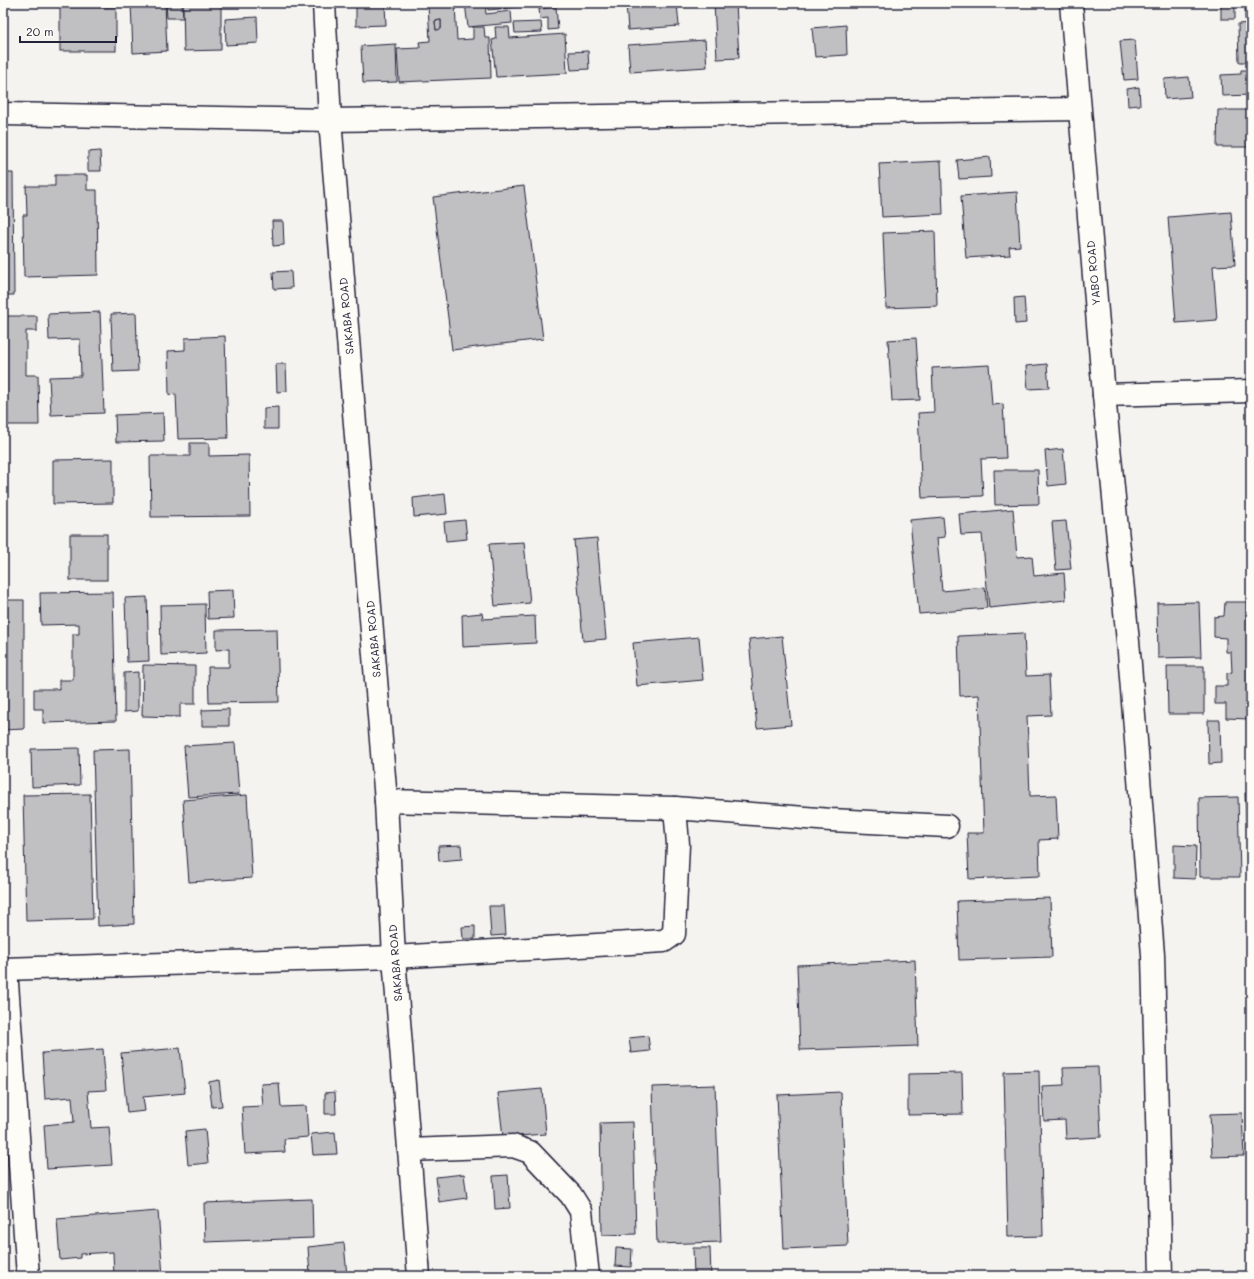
<svg xmlns="http://www.w3.org/2000/svg" width="1254" height="1279" viewBox="0 0 1254 1279" font-family="Mali,sans-serif">
<style>
.building{fill:#c0bfc2;stroke:#22223b;fill-rule:evenodd}
.lines{fill:none;stroke-linecap:round;stroke-linejoin:round}
.minor-casing{stroke:#22223b;stroke-width:25}
.minor{stroke:#fdfcf7;stroke-width:22}
.labels{text-anchor:middle;dominant-baseline:central;stroke-width:3;stroke-linejoin:round;paint-order:stroke}
.street-label{font-size:11px;fill:#22223b;stroke:#fdfcf7}
</style>
<rect width="100%" height="100%" fill="#f4f3ef"/>
<filter id="ink" filterUnits="userSpaceOnUse"><feTurbulence type="fractalNoise" baseFrequency=".025" numOctaves="2"/><feDisplacementMap in="SourceGraphic" scale="8" xChannelSelector="R" yChannelSelector="G"/><feConvolveMatrix kernelMatrix="1 2 1 2 8 2 1 2 1" color-interpolation-filters="sRGB"/></filter>
<g filter="url(#ink)">
<g class="building">
<path d="M 131,3 L 165,3 L 167,51 L 133,53 Z"/>
<path d="M 166,3 L 182,3 L 183,18 L 167,18 Z"/>
<path d="M 183,3 L 221,3 L 221,50 L 184,51 Z"/>
<path d="M 356,3 L 371,3 L 371,6 L 385,5 L 386,25 L 356,26 Z"/>
<path d="M 465,3 L 485,3 L 486,14 L 511,11 L 512,23 L 468,27 Z"/>
<path d="M 487,3 L 554,3 L 554,4 L 488,10 Z"/>
<path d="M 626,3 L 677,3 L 679,26 L 628,30 Z"/>
<path d="M 714,3 L 736,3 L 739,58 L 717,59 Z"/>
<rect x="1162" y="3" width="21" height="1"/>
<path d="M 1235,3 L 1235,19 L 1221,19 L 1221,4 Z"/>
<rect x="1245" y="3" width="6" height="16"/>
<path d="M 455,5 L 457,40 L 473,39 L 473,27 L 484,27 L 485,38 L 490,38 L 491,78 L 399,82 L 397,49 L 420,48 L 419,42 L 430,41 L 428,6 ZM 441,20 L 441,29 L 436,30 L 435,21 Z"/>
<rect x="60" y="7" width="56" height="44"/>
<path d="M 556,7 L 558,29 L 548,30 L 548,18 L 540,19 L 539,9 Z"/>
<path d="M 257,17 L 258,43 L 226,45 L 225,19 Z"/>
<path d="M 441,20 L 441,29 L 436,30 L 435,21 Z"/>
<path d="M 541,22 L 542,32 L 515,33 L 514,23 Z"/>
<path d="M 1251,23 L 1251,62 L 1239,62 L 1238,24 Z"/>
<path d="M 846,25 L 847,55 L 815,57 L 812,28 Z"/>
<path d="M 495,27 L 509,27 L 510,38 L 565,34 L 567,73 L 496,77 L 492,40 L 496,39 Z"/>
<path d="M 705,40 L 707,67 L 630,72 L 628,45 Z"/>
<path d="M 1135,40 L 1138,79 L 1124,80 L 1120,41 Z"/>
<path d="M 396,44 L 397,82 L 363,83 L 361,46 Z"/>
<path d="M 588,51 L 589,69 L 571,70 L 569,52 Z"/>
<path d="M 1241,70 L 1251,70 L 1251,95 L 1222,96 L 1221,75 L 1241,74 Z"/>
<path d="M 1189,77 L 1191,97 L 1165,99 L 1164,79 Z"/>
<path d="M 1139,87 L 1140,105 L 1128,106 L 1127,89 Z"/>
<path d="M 1218,110 L 1251,110 L 1251,147 L 1217,147 Z"/>
<path d="M 100,151 L 101,171 L 88,171 L 88,152 Z"/>
<path d="M 990,157 L 991,177 L 959,179 L 957,160 Z"/>
<path d="M 941,161 L 943,214 L 882,217 L 879,164 Z"/>
<path d="M 3,173 L 13,173 L 14,295 L 3,295 Z"/>
<path d="M 55,175 L 87,175 L 87,190 L 97,190 L 98,275 L 24,277 L 23,215 L 27,215 L 26,186 L 55,186 Z"/>
<path d="M 524,186 L 543,339 L 452,350 L 433,197 Z"/>
<path d="M 1017,192 L 1020,246 L 1009,247 L 1010,255 L 966,258 L 961,196 Z"/>
<path d="M 1231,212 L 1235,265 L 1213,266 L 1217,320 L 1176,323 L 1168,217 Z"/>
<path d="M 272,221 L 283,221 L 284,245 L 273,246 Z"/>
<path d="M 935,231 L 937,306 L 886,308 L 883,233 Z"/>
<path d="M 291,271 L 292,288 L 274,289 L 273,272 Z"/>
<path d="M 1024,297 L 1026,323 L 1015,324 L 1014,298 Z"/>
<path d="M 100,312 L 104,413 L 51,415 L 49,377 L 81,376 L 80,339 L 49,340 L 48,314 Z"/>
<path d="M 136,313 L 138,371 L 113,372 L 111,314 Z"/>
<path d="M 3,316 L 37,316 L 37,331 L 26,331 L 26,375 L 38,375 L 39,425 L 3,425 Z"/>
<path d="M 225,336 L 228,438 L 178,439 L 176,394 L 169,395 L 168,351 L 185,350 L 185,338 Z"/>
<path d="M 916,338 L 920,400 L 892,401 L 888,340 Z"/>
<path d="M 276,364 L 286,364 L 287,391 L 277,392 Z"/>
<path d="M 1047,364 L 1049,388 L 1028,389 L 1026,366 Z"/>
<path d="M 989,365 L 992,405 L 1003,404 L 1006,458 L 981,459 L 983,496 L 922,498 L 918,413 L 934,412 L 932,368 Z"/>
<path d="M 278,407 L 278,429 L 264,429 L 264,408 Z"/>
<path d="M 163,413 L 164,441 L 116,442 L 115,415 Z"/>
<path d="M 190,443 L 209,443 L 209,456 L 249,455 L 250,516 L 151,517 L 150,456 L 190,456 Z"/>
<path d="M 1063,449 L 1066,484 L 1048,486 L 1045,451 Z"/>
<path d="M 113,459 L 113,503 L 53,504 L 53,460 Z"/>
<path d="M 994,470 L 1038,470 L 1039,504 L 995,505 Z"/>
<path d="M 445,494 L 447,514 L 414,517 L 413,498 Z"/>
<path d="M 1013,509 L 1017,557 L 1032,556 L 1034,576 L 1064,573 L 1066,600 L 989,608 L 982,534 L 961,535 L 959,514 Z"/>
<path d="M 943,517 L 945,537 L 937,538 L 942,591 L 985,587 L 987,608 L 919,614 L 910,520 Z"/>
<path d="M 465,520 L 467,539 L 446,541 L 444,522 Z"/>
<path d="M 1066,521 L 1071,569 L 1056,570 L 1052,522 Z"/>
<rect x="70" y="534" width="37" height="46"/>
<path d="M 597,538 L 606,639 L 583,641 L 574,540 Z"/>
<path d="M 524,542 L 530,603 L 495,606 L 489,544 Z"/>
<path d="M 233,590 L 234,618 L 208,619 L 207,591 Z"/>
<path d="M 113,592 L 116,721 L 43,723 L 43,709 L 34,709 L 34,689 L 59,689 L 59,680 L 73,680 L 73,634 L 79,634 L 79,624 L 41,625 L 40,593 Z"/>
<path d="M 147,597 L 149,661 L 127,662 L 125,598 Z"/>
<path d="M 3,600 L 24,600 L 24,729 L 3,730 Z"/>
<path d="M 1199,602 L 1201,657 L 1158,658 L 1157,603 Z"/>
<path d="M 1225,602 L 1248,602 L 1248,620 L 1251,620 L 1251,705 L 1247,705 L 1248,719 L 1226,718 L 1226,704 L 1215,704 L 1215,686 L 1227,686 L 1227,673 L 1232,672 L 1231,652 L 1226,652 L 1226,638 L 1214,637 L 1214,617 L 1224,616 Z"/>
<path d="M 205,604 L 206,653 L 161,655 L 160,605 Z"/>
<path d="M 482,613 L 483,619 L 535,616 L 536,643 L 463,647 L 462,615 Z"/>
<path d="M 277,629 L 279,702 L 209,703 L 208,667 L 229,667 L 229,649 L 216,650 L 216,630 Z"/>
<path d="M 1024,633 L 1026,676 L 1049,675 L 1051,715 L 1027,716 L 1030,796 L 1056,795 L 1058,839 L 1039,840 L 1040,876 L 969,879 L 967,833 L 984,833 L 979,695 L 960,696 L 958,636 Z"/>
<path d="M 782,636 L 791,725 L 757,728 L 749,639 Z"/>
<path d="M 699,637 L 703,680 L 637,686 L 633,643 Z"/>
<path d="M 143,665 L 195,666 L 195,704 L 180,704 L 180,717 L 142,716 Z"/>
<path d="M 1167,666 L 1204,666 L 1204,714 L 1168,714 Z"/>
<path d="M 138,672 L 138,711 L 124,712 L 124,673 Z"/>
<path d="M 229,709 L 229,726 L 202,726 L 202,710 Z"/>
<path d="M 1208,720 L 1220,720 L 1221,763 L 1209,764 Z"/>
<path d="M 235,743 L 239,794 L 188,797 L 184,746 Z"/>
<path d="M 79,748 L 80,785 L 32,787 L 31,749 Z"/>
<path d="M 130,749 L 134,924 L 98,926 L 93,750 Z"/>
<path d="M 1245,793 L 1251,793 L 1251,821 L 1246,821 Z"/>
<path d="M 90,794 L 93,919 L 26,921 L 23,795 Z"/>
<path d="M 247,795 L 252,878 L 189,882 L 183,800 Z"/>
<path d="M 1238,797 L 1240,877 L 1200,877 L 1199,798 Z"/>
<path d="M 461,845 L 462,859 L 439,861 L 438,846 Z"/>
<path d="M 1174,845 L 1196,846 L 1195,879 L 1174,878 Z"/>
<path d="M 1050,898 L 1052,957 L 959,960 L 957,901 Z"/>
<path d="M 489,906 L 504,906 L 506,935 L 491,936 Z"/>
<path d="M 475,926 L 475,939 L 463,939 L 462,927 Z"/>
<path d="M 915,960 L 918,1046 L 800,1050 L 797,965 Z"/>
<path d="M 648,1036 L 650,1051 L 631,1053 L 629,1038 Z"/>
<path d="M 180,1048 L 185,1093 L 143,1097 L 145,1111 L 127,1113 L 121,1053 Z"/>
<path d="M 103,1049 L 106,1090 L 88,1091 L 91,1128 L 109,1127 L 112,1165 L 47,1169 L 44,1125 L 74,1122 L 72,1097 L 45,1099 L 42,1053 Z"/>
<path d="M 1098,1067 L 1101,1137 L 1066,1139 L 1065,1120 L 1044,1121 L 1042,1086 L 1064,1085 L 1063,1068 Z"/>
<path d="M 1039,1071 L 1043,1236 L 1008,1237 L 1004,1072 Z"/>
<path d="M 962,1073 L 963,1114 L 908,1115 L 908,1074 Z"/>
<path d="M 219,1080 L 222,1106 L 212,1107 L 209,1082 Z"/>
<path d="M 279,1083 L 281,1107 L 306,1106 L 308,1137 L 284,1139 L 285,1152 L 245,1154 L 242,1107 L 263,1106 L 261,1084 Z"/>
<path d="M 715,1085 L 721,1242 L 657,1244 L 652,1087 Z"/>
<path d="M 542,1089 L 546,1134 L 503,1137 L 498,1093 Z"/>
<path d="M 335,1092 L 336,1114 L 325,1114 L 325,1093 Z"/>
<path d="M 841,1092 L 848,1246 L 784,1249 L 777,1095 Z"/>
<path d="M 1242,1113 L 1244,1156 L 1212,1157 L 1210,1114 Z"/>
<path d="M 633,1122 L 636,1234 L 602,1235 L 600,1123 Z"/>
<path d="M 205,1129 L 208,1163 L 188,1165 L 185,1131 Z"/>
<path d="M 335,1132 L 337,1154 L 313,1155 L 311,1134 Z"/>
<path d="M 464,1174 L 467,1198 L 439,1202 L 436,1177 Z"/>
<path d="M 508,1175 L 510,1208 L 495,1209 L 493,1176 Z"/>
<path d="M 312,1199 L 313,1238 L 205,1242 L 204,1203 Z"/>
<path d="M 158,1211 L 163,1276 L 114,1276 L 113,1252 L 80,1254 L 80,1258 L 60,1260 L 57,1219 Z"/>
<path d="M 344,1243 L 347,1276 L 310,1276 L 308,1247 Z"/>
<path d="M 616,1248 L 632,1249 L 631,1267 L 615,1266 Z"/>
<path d="M 693,1248 L 710,1248 L 711,1276 L 694,1276 Z"/>
</g>
<g class="lines">
<g class="minor-casing">
<g id="minor">
<path d="M 324,3 L 330,120 L 386,801 L 394,957 L 419,1276"/>
<path d="M 1071,3 L 1104,395 L 1251,391"/>
<path d="M 3,114 L 330,120 L 1079,109"/>
<path d="M 1104,395 L 1129,652 L 1153,955 L 1161,1276"/>
<path d="M 386,801 L 675,808"/>
<path d="M 3,969 L 394,957 L 664,941 L 674,934 L 678,844 L 675,808 L 831,820 L 947,826"/>
<path d="M 6,969 L 28,1276"/>
<path d="M 409,1150 L 513,1146 L 530,1152 L 571,1195 L 581,1211 L 588,1276"/>
</g>
</g>
<use href="#minor" class="minor"/>
</g>
</g>
<g class="labels">
<g class="street-label">
<text transform="translate(1093 273) rotate(-95)">YABO ROAD</text>
<text transform="translate(346 316) rotate(-95)">SAKABA ROAD</text>
<text transform="translate(373 639) rotate(-95)">SAKABA ROAD</text>
<text transform="translate(395 963) rotate(-94)">SAKABA ROAD</text>
</g>
</g>
<rect width="1254" height="1279" fill="none" stroke="#fdfcf7" stroke-width="16"/>
<rect x="8" y="8" width="1238" height="1263" fill="none" stroke="#22223b" stroke-width="1.5" filter="url(#ink)"/>
<path d="M20 36v6h96v-6" fill="none" stroke="#22223b" stroke-width="2"/>
<text x="26" y="36" font-size="12" fill="#22223b" stroke="#fdfcf7" stroke-width="3" paint-order="stroke">20 m</text>
</svg>
